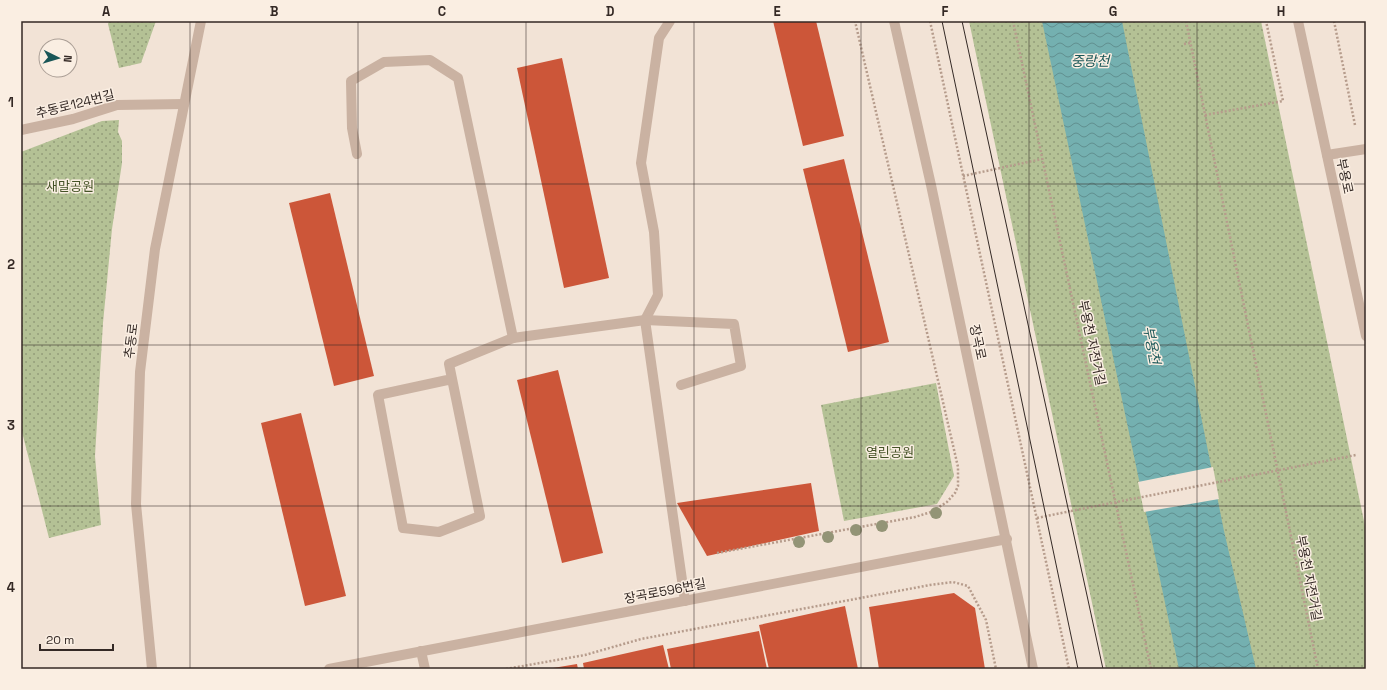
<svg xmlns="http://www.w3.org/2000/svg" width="1387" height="690" viewBox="0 0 1387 690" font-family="'Space Grotesk','Noto Sans KR',sans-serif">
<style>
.grass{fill:url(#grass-dots)}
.water{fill:url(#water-waves)}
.pier{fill:#f2e3d6}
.building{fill:#cc5639}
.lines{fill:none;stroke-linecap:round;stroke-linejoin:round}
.path{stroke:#b69c8c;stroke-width:2.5;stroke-dasharray:2 2;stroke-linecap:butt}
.lane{stroke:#cab2a2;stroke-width:10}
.street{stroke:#cab2a2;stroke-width:10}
.tram{stroke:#342925;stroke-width:1}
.path-bridge{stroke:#b69c8c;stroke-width:2.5;stroke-dasharray:2 2;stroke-linecap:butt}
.tree{fill:#939476}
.grid{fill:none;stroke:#342925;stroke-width:1;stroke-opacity:0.55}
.labels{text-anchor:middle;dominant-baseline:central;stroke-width:3;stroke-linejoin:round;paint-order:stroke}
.street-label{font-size:13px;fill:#342925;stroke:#faeee2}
.park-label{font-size:13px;fill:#455327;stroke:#faeee2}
.water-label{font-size:14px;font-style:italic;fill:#195657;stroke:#faeee2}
.neatline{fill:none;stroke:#342925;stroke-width:1.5}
.grid-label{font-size:13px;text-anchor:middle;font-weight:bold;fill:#342925}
</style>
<defs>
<pattern id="grass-dots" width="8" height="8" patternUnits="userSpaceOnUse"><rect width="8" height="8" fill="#b4c195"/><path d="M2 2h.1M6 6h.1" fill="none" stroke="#939d79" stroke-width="1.8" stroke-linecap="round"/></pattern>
<pattern id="water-waves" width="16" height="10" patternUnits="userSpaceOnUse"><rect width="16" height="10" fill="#74b0b0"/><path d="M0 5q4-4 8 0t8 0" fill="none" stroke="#608f8f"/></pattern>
</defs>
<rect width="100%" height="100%" fill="#f2e3d6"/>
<g class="grass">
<path d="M 109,21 L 156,21 L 141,63 L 119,68 L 108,24 Z"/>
<path d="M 969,21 L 1261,21 L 1366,531 L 1366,669 L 1106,669 Z"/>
<path d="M 119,120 L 118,132 L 122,141 L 122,163 L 112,229 L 103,323 L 95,456 L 101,525 L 49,538 L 21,428 L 21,152 L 102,121 Z"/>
<path d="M 936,383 L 954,476 L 937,504 L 844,521 L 821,405 Z"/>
</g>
<path class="water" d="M 1042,21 L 1122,21 L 1224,531 L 1256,669 L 1179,669 Z"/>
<path class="pier" d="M 1213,467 L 1219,499 L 1144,512 L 1138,482 Z"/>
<g class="building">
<path d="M 773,21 L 816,21 L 844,136 L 803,146 Z"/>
<path d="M 562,58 L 609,278 L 564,288 L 517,68 Z"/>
<path d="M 844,159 L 889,342 L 848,352 L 803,169 Z"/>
<path d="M 330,193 L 374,376 L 334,386 L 289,203 Z"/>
<path d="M 558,370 L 603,553 L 562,563 L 517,380 Z"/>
<path d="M 301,413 L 346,596 L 305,606 L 261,423 Z"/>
<path d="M 811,483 L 819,531 L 707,556 L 677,503 Z"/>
<path d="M 954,593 L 975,608 L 985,669 L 879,669 L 869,607 Z"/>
<path d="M 845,606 L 858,669 L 769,669 L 759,625 Z"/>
<path d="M 759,631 L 767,669 L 671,669 L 667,649 Z"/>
<path d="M 663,645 L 669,669 L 584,669 L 583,663 Z"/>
<path d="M 577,664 L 578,669 L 553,669 L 553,668 Z"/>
</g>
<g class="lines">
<g class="path">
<path d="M 930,21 L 1069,669"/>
<path d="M 1013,21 L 1151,669"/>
<path d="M 1186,21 L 1318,669"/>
<path d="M 1334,21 L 1355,125"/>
<path d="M 1184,44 L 1190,43"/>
<path d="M 1205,115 L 1283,101 L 1266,21"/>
<path d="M 963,176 L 1042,159"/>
<path d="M 1037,518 L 1071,511"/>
<path d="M 717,553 L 915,517 L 931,512 L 947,502 L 955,493 L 958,486 L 958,467 L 855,21"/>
<path d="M 506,669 L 585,655 L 641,639 L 930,585 L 953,582 L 968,586 L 986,620 L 996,669"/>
</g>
<g class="lane">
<path d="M 670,21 L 659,38 L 641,163 L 654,232 L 658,295 L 645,320 L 685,601"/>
<path d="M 357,154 L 352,128 L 351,81 L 384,62 L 430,60 L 458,78 L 513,338"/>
<path d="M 1327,155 L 1366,149"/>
<path d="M 452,379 L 378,395 L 403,528 L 439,532 L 480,516 L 449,364 L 513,338 L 645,320 L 734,324 L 741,366 L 681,385"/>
</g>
<g class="street">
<path d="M 894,21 L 931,185 L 1033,669"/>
<path d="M 1298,21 L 1366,336"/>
<path d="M 21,130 L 73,119 L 117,105 L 184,104"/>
<path d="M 421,651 L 425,669"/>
<path d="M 152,669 L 136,504 L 140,372 L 155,249 L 201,21"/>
<path d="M 329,669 L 1007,539"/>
</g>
<g class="tram">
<path d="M 942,21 L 1078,669"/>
<path d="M 962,21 L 1103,669"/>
</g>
<path class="path-bridge" d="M 1071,511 L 1356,455"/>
</g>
<g class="tree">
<circle cx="936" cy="513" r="6"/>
<circle cx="882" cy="526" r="6"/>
<circle cx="856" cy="530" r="6"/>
<circle cx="828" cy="537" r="6"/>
<circle cx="799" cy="542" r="6"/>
</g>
<path class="grid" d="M 190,21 L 190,669M 358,21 L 358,669M 526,21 L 526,669M 694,21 L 694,669M 861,21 L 861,669M 1029,21 L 1029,669M 1197,21 L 1197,669M 21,184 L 1366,184M 21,345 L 1366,345M 21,506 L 1366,506"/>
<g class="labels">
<g class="street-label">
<text transform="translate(75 104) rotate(-14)">추동로124번길</text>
<text transform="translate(1345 176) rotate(78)">부용로</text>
<text transform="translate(131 341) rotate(-83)">추동로</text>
<text transform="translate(978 342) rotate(78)">장곡로</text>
<text transform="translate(1092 343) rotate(78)">부용천 자전거길</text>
<text transform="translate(1309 578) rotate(79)">부용천 자전거길</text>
<text transform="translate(665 591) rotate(-11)">장곡로596번길</text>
</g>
<g class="park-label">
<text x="70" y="186">새말공원</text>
<text x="890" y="452">열린공원</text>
</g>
<g class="water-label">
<text x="1090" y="61">중랑천</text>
<text transform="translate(1152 345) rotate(79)">부용천</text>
</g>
</g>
<rect width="1387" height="690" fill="none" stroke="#faeee2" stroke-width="44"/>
<g transform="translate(58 58) rotate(95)"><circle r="19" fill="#faeee2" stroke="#ab9f96"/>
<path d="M0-3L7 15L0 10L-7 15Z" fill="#195657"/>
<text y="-6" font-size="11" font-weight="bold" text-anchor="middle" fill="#342925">N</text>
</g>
<path d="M40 644v6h73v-6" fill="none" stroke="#342925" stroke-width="2"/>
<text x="46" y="644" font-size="12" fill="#342925" stroke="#faeee2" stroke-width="3" paint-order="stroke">20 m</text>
<rect x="22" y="22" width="1343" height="646" class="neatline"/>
<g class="grid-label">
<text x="106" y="16">A</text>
<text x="274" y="16">B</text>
<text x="442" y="16">C</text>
<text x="610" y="16">D</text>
<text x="777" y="16">E</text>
<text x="945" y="16">F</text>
<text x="1113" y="16">G</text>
<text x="1281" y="16">H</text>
<text x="11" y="107">1</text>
<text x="11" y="269">2</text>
<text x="11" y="430">3</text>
<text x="11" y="592">4</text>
</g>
</svg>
